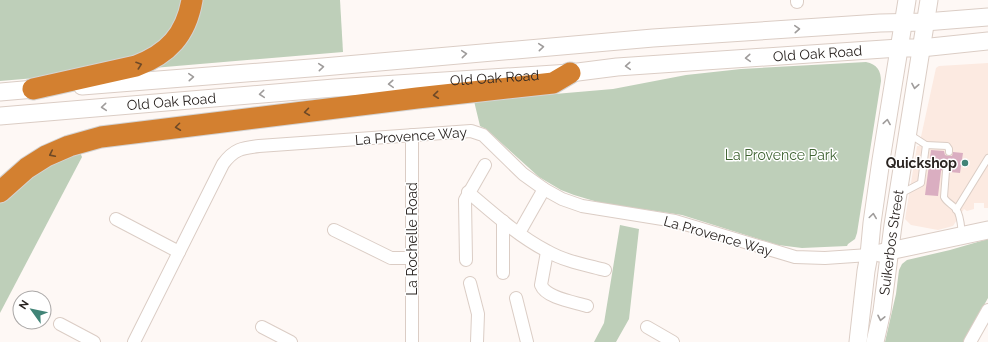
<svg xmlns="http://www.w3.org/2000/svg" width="988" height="342" viewBox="0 0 988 342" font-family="Raleway,sans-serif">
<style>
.built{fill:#fceae1}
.green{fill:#becfb9}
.building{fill:#daaec1}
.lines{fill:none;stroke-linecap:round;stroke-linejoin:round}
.lane-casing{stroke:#dbcdc5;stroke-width:8}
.street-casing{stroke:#dbcdc5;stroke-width:14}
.secondary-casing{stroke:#dbcdc5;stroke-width:19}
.highway-casing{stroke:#d4d3d3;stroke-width:23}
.lane{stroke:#fff;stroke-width:6}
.street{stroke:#fff;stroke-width:12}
.secondary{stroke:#fff;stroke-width:17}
.highway{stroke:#d38030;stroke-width:21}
.oneway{stroke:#9f9c9b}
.oneway2{stroke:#6e4927}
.poi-dot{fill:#418477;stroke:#fff;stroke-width:1.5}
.labels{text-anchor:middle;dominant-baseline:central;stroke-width:3;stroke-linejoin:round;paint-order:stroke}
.street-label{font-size:14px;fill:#2a2421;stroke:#fff}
.park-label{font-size:14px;fill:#3f6332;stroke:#fff}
.poi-label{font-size:14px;font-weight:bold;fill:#2a2421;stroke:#fff;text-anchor:end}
</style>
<rect width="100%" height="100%" fill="#fef8f5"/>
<path class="built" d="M 988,63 L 988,208 L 984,208 L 984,203 L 974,203 L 974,209 L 967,211 L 964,209 L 953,226 L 938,230 L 911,225 L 905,219 L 917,146 L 919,146 L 936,68 L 939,66 Z"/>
<g class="green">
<path d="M 0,0 L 340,0 L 343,52 L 0,81 Z"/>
<path d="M 866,62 C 877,64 881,71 881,81 L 857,233 L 855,239 L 848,244 L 847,246 L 802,248 L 778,245 L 682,215 L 601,203 L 574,195 L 561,190 L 539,177 L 486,129 L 480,126 L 474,101 L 613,89 L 686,75 L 741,69 Z"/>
<path d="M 79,150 L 82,157 L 0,313 L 0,203 L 26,177 Z"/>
<path d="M 620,225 L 639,229 L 629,319 L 616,342 L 594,342 L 604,323 Z"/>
<path d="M 988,239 L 988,298 L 963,342 L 885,342 L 896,294 L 899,270 L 902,264 L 907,260 L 950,250 Z"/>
</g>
<path class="building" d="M 931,150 L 944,151 L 945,155 L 949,156 L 952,156 L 953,152 L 963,153 L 960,173 L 950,172 L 950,169 L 947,167 L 944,167 L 941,171 L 938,196 L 925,195 Z"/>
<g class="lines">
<g class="lane-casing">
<g id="lane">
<path d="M 926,145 L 947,146 L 949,149 L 949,152"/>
<path d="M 946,171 L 944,197 C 946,202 952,204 956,209 C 961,215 961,227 962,235"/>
<path d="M 900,194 L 921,183 L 926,145 L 909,134"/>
<path d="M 956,210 L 988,158"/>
</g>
</g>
<g class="street-casing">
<g id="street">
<path d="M 797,0 L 797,2"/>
<path d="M 468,192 C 493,213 518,236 547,251 C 564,261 586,265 605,270"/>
<path d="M 116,219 L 179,252"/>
<path d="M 334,230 L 391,258 L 412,258"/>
<path d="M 519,233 L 544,189"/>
<path d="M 547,252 L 541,285 C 546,298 574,302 587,306"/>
<path d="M 466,260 L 465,200 L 485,165"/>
<path d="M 503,273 L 503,221"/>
<path d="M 470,283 L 478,314 L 477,342"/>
<path d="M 516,298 L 527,342"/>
<path d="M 60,324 L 94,342"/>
<path d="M 262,327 L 291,342"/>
<path d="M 647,327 L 673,342"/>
<path d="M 134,342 L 223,164 C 234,149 242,148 259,146 L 471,131 L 483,135 L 523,174 L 544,189 L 562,199 L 582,206 L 675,221 L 795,257 L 825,258 L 869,255"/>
<path d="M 412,342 L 412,135"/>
<path d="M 970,342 L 988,310"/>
</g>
</g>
<g class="secondary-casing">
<g id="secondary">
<path d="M 82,86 L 323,67 L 653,38 L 880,23 L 925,22 L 988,17"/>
<path d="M 0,92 L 46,88"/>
<path id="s1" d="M 0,116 L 334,88 L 570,73 L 617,67 L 899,48 L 921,48 L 988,41"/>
<path d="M 880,253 L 988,230"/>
<path d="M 858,342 L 866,271 L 869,255 L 872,223 L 881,160 L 907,0"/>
<path id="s2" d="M 875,342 L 882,311 L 893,225 L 929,0"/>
</g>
</g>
<g class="highway-casing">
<g id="highway">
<path d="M 33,89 L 136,66 C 168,54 186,35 192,0"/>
<path d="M 0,192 L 27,168 L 46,156 L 69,146 L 101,137 L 417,98 L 553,83 L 570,73"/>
</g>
</g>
<use href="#lane" class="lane"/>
<use href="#street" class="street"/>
<use href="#secondary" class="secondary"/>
<use href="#highway" class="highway"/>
</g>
<defs><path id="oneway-chevron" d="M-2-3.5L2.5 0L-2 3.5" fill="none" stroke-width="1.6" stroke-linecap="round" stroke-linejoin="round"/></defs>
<g class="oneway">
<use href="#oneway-chevron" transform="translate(797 29) rotate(-4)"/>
<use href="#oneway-chevron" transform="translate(541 47) rotate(-5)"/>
<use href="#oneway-chevron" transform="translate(464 54) rotate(-5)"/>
<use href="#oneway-chevron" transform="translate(748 58) rotate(176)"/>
<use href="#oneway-chevron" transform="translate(628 66) rotate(176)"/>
<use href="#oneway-chevron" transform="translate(321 67) rotate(-5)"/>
<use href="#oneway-chevron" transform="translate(191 77) rotate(-4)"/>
<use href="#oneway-chevron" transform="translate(391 84) rotate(176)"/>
<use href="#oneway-chevron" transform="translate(915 86) rotate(100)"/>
<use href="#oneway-chevron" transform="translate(262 94) rotate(175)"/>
<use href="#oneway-chevron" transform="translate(104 107) rotate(175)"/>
<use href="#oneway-chevron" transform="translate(887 122) rotate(-81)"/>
<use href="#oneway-chevron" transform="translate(873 216) rotate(-82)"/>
<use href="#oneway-chevron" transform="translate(881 318) rotate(102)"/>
</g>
<g class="oneway2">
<use href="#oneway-chevron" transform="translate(139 65) rotate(-19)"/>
<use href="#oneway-chevron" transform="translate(436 95) rotate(174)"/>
<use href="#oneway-chevron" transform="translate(307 112) rotate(172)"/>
<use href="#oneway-chevron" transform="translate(178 127) rotate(173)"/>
<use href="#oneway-chevron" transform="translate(52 154) rotate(154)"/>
</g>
<circle class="poi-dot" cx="965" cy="163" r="4"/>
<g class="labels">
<g class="street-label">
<text stroke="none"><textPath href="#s1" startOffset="820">Old Oak Road</textPath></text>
<text stroke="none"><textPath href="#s1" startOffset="496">Old Oak Road</textPath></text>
<text stroke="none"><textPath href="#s1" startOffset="172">Old Oak Road</textPath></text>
<text transform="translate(411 136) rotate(-4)">La Provence Way</text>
<text transform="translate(718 236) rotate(16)">La Provence Way</text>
<text transform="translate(412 239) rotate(-90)">La Rochelle Road</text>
<text stroke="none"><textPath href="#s2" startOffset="101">Suikerbos Street</textPath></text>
</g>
<g class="park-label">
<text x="781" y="155">La Provence Park</text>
</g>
<g class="poi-label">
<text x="957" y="163">Quickshop</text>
</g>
</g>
<g transform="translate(32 310) rotate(303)"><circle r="19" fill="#ffffff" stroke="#aaa7a6"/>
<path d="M0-3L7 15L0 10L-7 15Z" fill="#418477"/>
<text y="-6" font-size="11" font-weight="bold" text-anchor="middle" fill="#2a2421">N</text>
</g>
</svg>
